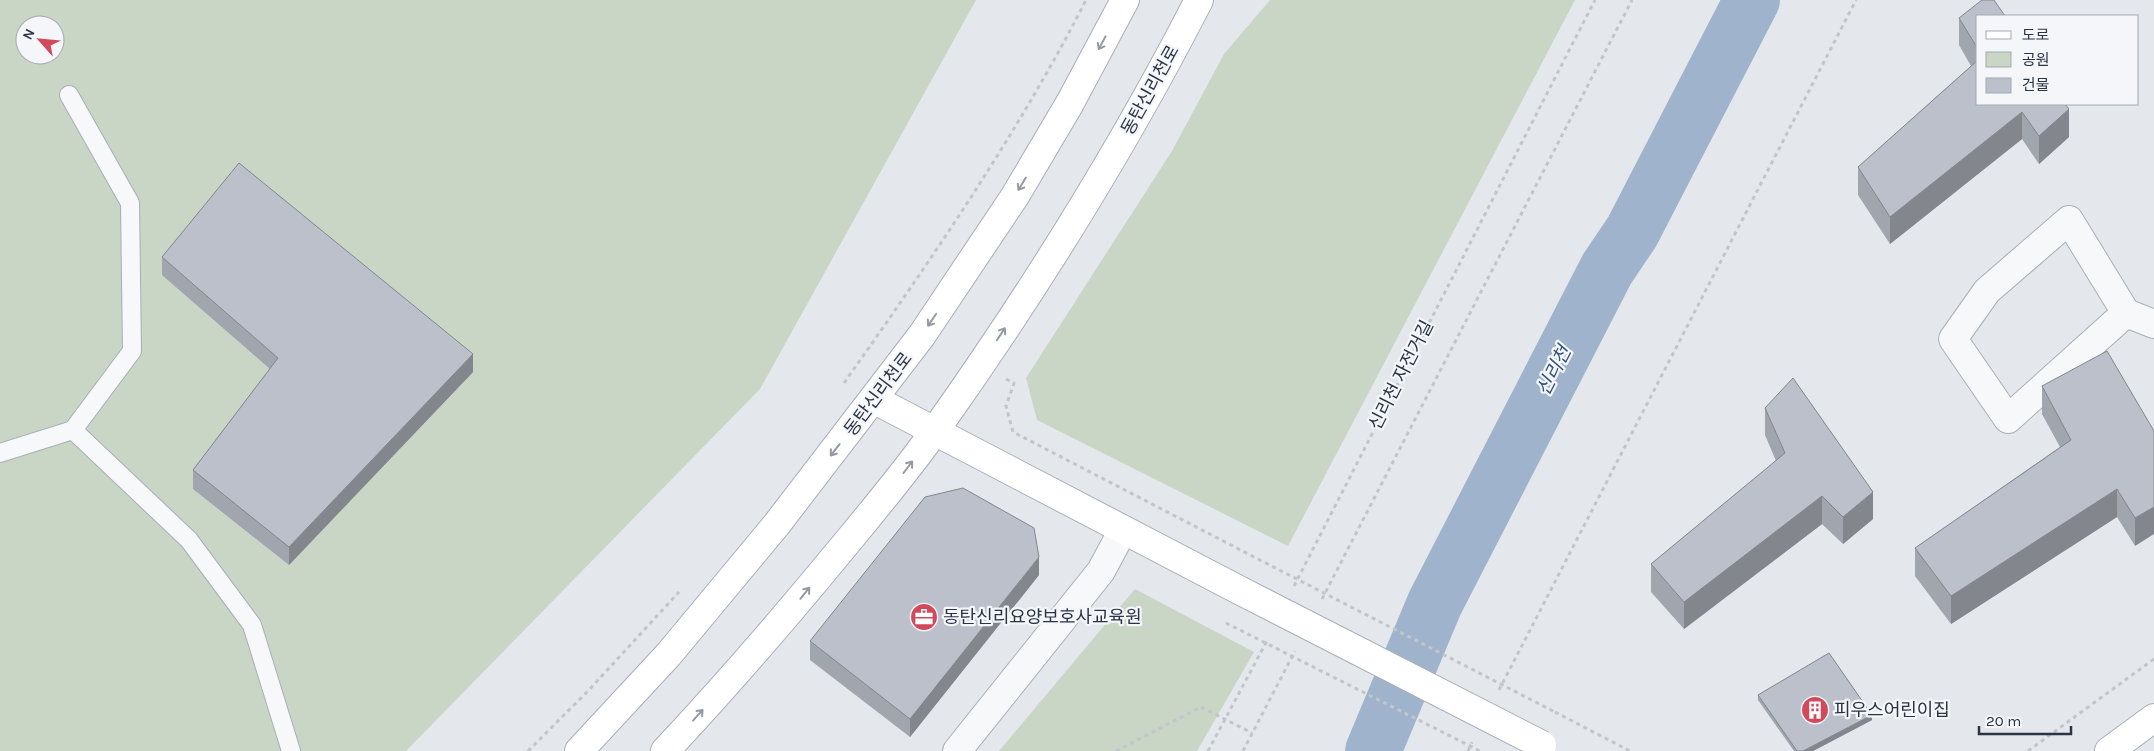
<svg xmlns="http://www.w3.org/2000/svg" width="2154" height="751" viewBox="0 0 2154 751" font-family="Karla,'Noto Sans KR',sans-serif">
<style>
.green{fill:#c9d6c5;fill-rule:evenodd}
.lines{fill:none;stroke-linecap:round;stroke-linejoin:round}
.river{stroke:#9fb4cc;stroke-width:56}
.lane-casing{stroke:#a9aeb7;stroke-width:20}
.street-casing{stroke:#a9aeb7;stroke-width:30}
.secondary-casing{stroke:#a9aeb7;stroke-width:30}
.path{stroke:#c2c5cb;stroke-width:3;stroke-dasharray:4 4;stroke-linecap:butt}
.lane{stroke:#f7f8fa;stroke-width:18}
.street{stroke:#f7f8fa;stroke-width:28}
.secondary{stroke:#fff;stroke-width:28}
.secondary-bridge-casing{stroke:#a9aeb7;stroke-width:30;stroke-linecap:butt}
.path-bridge{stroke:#c2c5cb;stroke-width:3;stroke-dasharray:4 4;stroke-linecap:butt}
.secondary-bridge{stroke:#fff;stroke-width:28}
.wall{fill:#a1a5ae}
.shaded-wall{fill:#83868d}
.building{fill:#bbc0ca;stroke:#83868d}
.oneway{stroke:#959aa2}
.labels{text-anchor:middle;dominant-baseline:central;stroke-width:4.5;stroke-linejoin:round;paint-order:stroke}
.street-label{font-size:18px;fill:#2b3445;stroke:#f4f6f9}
.poi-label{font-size:18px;fill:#2b3445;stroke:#f4f6f9;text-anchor:start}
.water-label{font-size:19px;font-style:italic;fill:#34527a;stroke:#f4f6f9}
</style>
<rect width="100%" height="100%" fill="#e4e7ec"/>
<g class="green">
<path d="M 0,0 L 976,0 L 760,389 L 406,751 L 0,751 ZM 25,25 L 55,25 L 55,55 L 25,55 Z"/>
<path d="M 1270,0 L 1575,0 L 1288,546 L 1037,420 L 1026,378 L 1172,151 L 1224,54 Z"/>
<path d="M 1135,589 L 1254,652 L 1197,751 L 999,751 Z"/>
</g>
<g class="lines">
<path class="river" d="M 1373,751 L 1435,603 L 1607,269 L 1632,232 L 1752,0"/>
<g class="lane-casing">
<g id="lane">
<path d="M 69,95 L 130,203 L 132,351 L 73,430"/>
<path d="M 0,453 L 73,430 L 189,540 L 252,625 L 291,751"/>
</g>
</g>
<g class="street-casing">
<g id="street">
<path d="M 2126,313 L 2008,419 L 1953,339 L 1987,291 L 2069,220 L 2126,313 L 2154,324"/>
<path d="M 957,751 L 1101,571 L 1123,530"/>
</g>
</g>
<g class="secondary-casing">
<g id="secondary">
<path d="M 875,400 L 1239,590"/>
<path d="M 579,751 L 669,654 L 777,524 L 922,335 L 1015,196 L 1070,103 L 1125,0"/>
<path d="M 665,751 C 725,687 783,620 839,552 C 872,512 905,473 934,432 C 1032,294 1122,150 1199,0"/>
<path d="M 2109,751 L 2154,718"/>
</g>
</g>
<g class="path">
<path d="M 1006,379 L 1014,383 L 1006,406 L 1013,432 L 1258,559"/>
<path d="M 844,383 C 931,260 1017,135 1086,0"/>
<path d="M 1294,586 L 1595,0"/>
<path d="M 1322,599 L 1632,0"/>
<path d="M 1499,690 L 1856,0"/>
<path d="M 1555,712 L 1630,751"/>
<path d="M 528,751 L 588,691 L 679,592"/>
<path d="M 1116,751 L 1201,707 L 1252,733"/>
<path d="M 1208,751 L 1268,639"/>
<path d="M 1243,751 L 1295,651"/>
<path d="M 1468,751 L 1472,742"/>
<path d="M 2028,751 L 2154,659"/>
</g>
<use href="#lane" class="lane"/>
<use href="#street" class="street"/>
<use href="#secondary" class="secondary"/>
<g class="secondary-bridge-casing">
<path id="secondary-bridge" d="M 1239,590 L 1542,745"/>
</g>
<g class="path-bridge">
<path d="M 1258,559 L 1555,712"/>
<path d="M 1226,623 L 1480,751"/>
</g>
<use href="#secondary-bridge" class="secondary-bridge"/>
</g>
<g class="wall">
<path d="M 1978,16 L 1978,104 L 2065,104 L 2069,137 L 2039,164 L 2022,139 L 1890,244 L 1858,195 L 1858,167 L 1971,66 L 1959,45 L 1959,18 Z"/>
<path d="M 162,257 L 473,372 L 289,565 L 193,489 L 193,470 L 270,369 L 162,275 Z"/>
<path d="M 2042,386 L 2154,431 L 2135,546 L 2117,517 L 1951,624 L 1915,576 L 1915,548 L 2060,447 L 2042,414 Z"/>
<path d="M 1765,408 L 1873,519 L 1843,544 L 1822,524 L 1684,629 L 1651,592 L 1651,564 L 1776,461 L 1765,435 Z"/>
<path d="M 1039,575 L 910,737 L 810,660 L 810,641 Z"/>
<path d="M 1758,695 L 1872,720 L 1813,751 L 1794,751 L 1758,700 Z"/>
</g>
<g class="shaded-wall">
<path d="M 2069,109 L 2069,137 L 2039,164 L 2039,136 Z"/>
<path d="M 2022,112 L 2022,139 L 1890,244 L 1890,217 Z"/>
<path d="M 473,354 L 473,372 L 289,565 L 289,547 Z"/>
<path d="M 2117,489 L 2117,517 L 1951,624 L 1951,596 Z"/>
<path d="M 1873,492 L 1873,519 L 1843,544 L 1843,517 Z"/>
<path d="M 1822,496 L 1822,524 L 1684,629 L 1684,602 Z"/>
<path d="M 2154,507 L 2154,534 L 2135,546 L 2135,518 Z"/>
<path d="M 1039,557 L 1039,575 L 910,737 L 910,719 Z"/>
<path d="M 1872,715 L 1872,720 L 1813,751 L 1803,751 Z"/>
</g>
<g class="building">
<path d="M 1982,0 L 1994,0 L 2005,16 L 1978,16 L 1978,49 L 1959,18 Z"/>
<path d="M 1978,60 L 1978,104 L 2065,104 L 2069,109 L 2039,136 L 2022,112 L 1890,217 L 1858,167 Z"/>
<path d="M 239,163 L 473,354 L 289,547 L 193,470 L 278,358 L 162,257 Z"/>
<path d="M 2107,351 L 2154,431 L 2154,507 L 2135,518 L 2117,489 L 1951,596 L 1915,548 L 2071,440 L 2042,386 Z"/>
<path d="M 1793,378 L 1873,492 L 1843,517 L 1822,496 L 1684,602 L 1651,564 L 1785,453 L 1765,408 Z"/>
<path d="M 963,488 L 1034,528 L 1039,557 L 910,719 L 810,641 L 925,497 Z"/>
<path d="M 1829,653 L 1872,715 L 1803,751 L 1797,751 L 1758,695 Z"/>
</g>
<defs><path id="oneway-shaft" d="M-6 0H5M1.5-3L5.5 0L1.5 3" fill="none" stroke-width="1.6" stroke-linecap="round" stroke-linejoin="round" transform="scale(1.25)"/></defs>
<g class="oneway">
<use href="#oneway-shaft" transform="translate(1102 43) rotate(118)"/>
<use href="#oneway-shaft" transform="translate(1022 184) rotate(121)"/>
<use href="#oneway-shaft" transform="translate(932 320) rotate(124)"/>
<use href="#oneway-shaft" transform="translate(1001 334) rotate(-56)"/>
<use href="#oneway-shaft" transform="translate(835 450) rotate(128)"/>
<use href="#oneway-shaft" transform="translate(908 467) rotate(-53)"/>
<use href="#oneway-shaft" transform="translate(805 593) rotate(-51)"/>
<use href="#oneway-shaft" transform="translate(698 715) rotate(-48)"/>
</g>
<defs>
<g id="office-disc" transform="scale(1.4375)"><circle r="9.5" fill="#d1495b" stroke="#f4f6f9"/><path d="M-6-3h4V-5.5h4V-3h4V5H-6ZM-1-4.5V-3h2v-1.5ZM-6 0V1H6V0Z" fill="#fff"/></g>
<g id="building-disc" transform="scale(1.4375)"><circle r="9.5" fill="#d1495b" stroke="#f4f6f9"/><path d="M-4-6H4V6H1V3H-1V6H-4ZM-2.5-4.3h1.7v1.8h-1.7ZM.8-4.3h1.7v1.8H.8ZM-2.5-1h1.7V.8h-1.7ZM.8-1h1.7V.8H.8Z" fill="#fff"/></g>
</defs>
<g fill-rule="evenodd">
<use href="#office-disc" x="924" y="617"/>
<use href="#building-disc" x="1815" y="710"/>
</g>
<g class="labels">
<g class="street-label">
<text transform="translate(1150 90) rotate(-61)">동탄신리천로</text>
<text transform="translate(1401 375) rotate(-63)">신리천 자전거길</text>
<text transform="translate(878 394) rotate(-53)">동탄신리천로</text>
</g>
<g class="poi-label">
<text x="943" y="617">동탄신리요양보호사교육원</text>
<text x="1834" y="710">피우스어린이집</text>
</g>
<g class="water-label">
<text transform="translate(1554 371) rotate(-63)">신리천</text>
</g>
</g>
<rect x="1976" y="15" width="162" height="90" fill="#f4f6f9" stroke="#a4a8b1"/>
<rect x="1986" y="31" width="25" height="8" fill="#ffffff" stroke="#a4a8b1"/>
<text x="2022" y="40" font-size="15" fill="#2b3445">도로</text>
<rect x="1986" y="52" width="25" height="15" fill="#c9d6c5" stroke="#a4a8b1"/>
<text x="2022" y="65" font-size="15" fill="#2b3445">공원</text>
<rect x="1986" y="78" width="25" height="15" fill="#bbc0ca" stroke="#a4a8b1"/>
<text x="2022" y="90" font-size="15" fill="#2b3445">건물</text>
<g transform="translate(40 40) rotate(297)"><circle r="24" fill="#f4f6f9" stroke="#a4a8b1"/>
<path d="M0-4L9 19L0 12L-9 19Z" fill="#d1495b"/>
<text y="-8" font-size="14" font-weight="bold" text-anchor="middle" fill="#2b3445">N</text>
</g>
<path d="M1979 726v8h92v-8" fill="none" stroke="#2b3445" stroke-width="2.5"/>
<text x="1986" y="726" font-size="15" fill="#2b3445" stroke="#f4f6f9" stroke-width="4" paint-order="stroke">20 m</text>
</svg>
